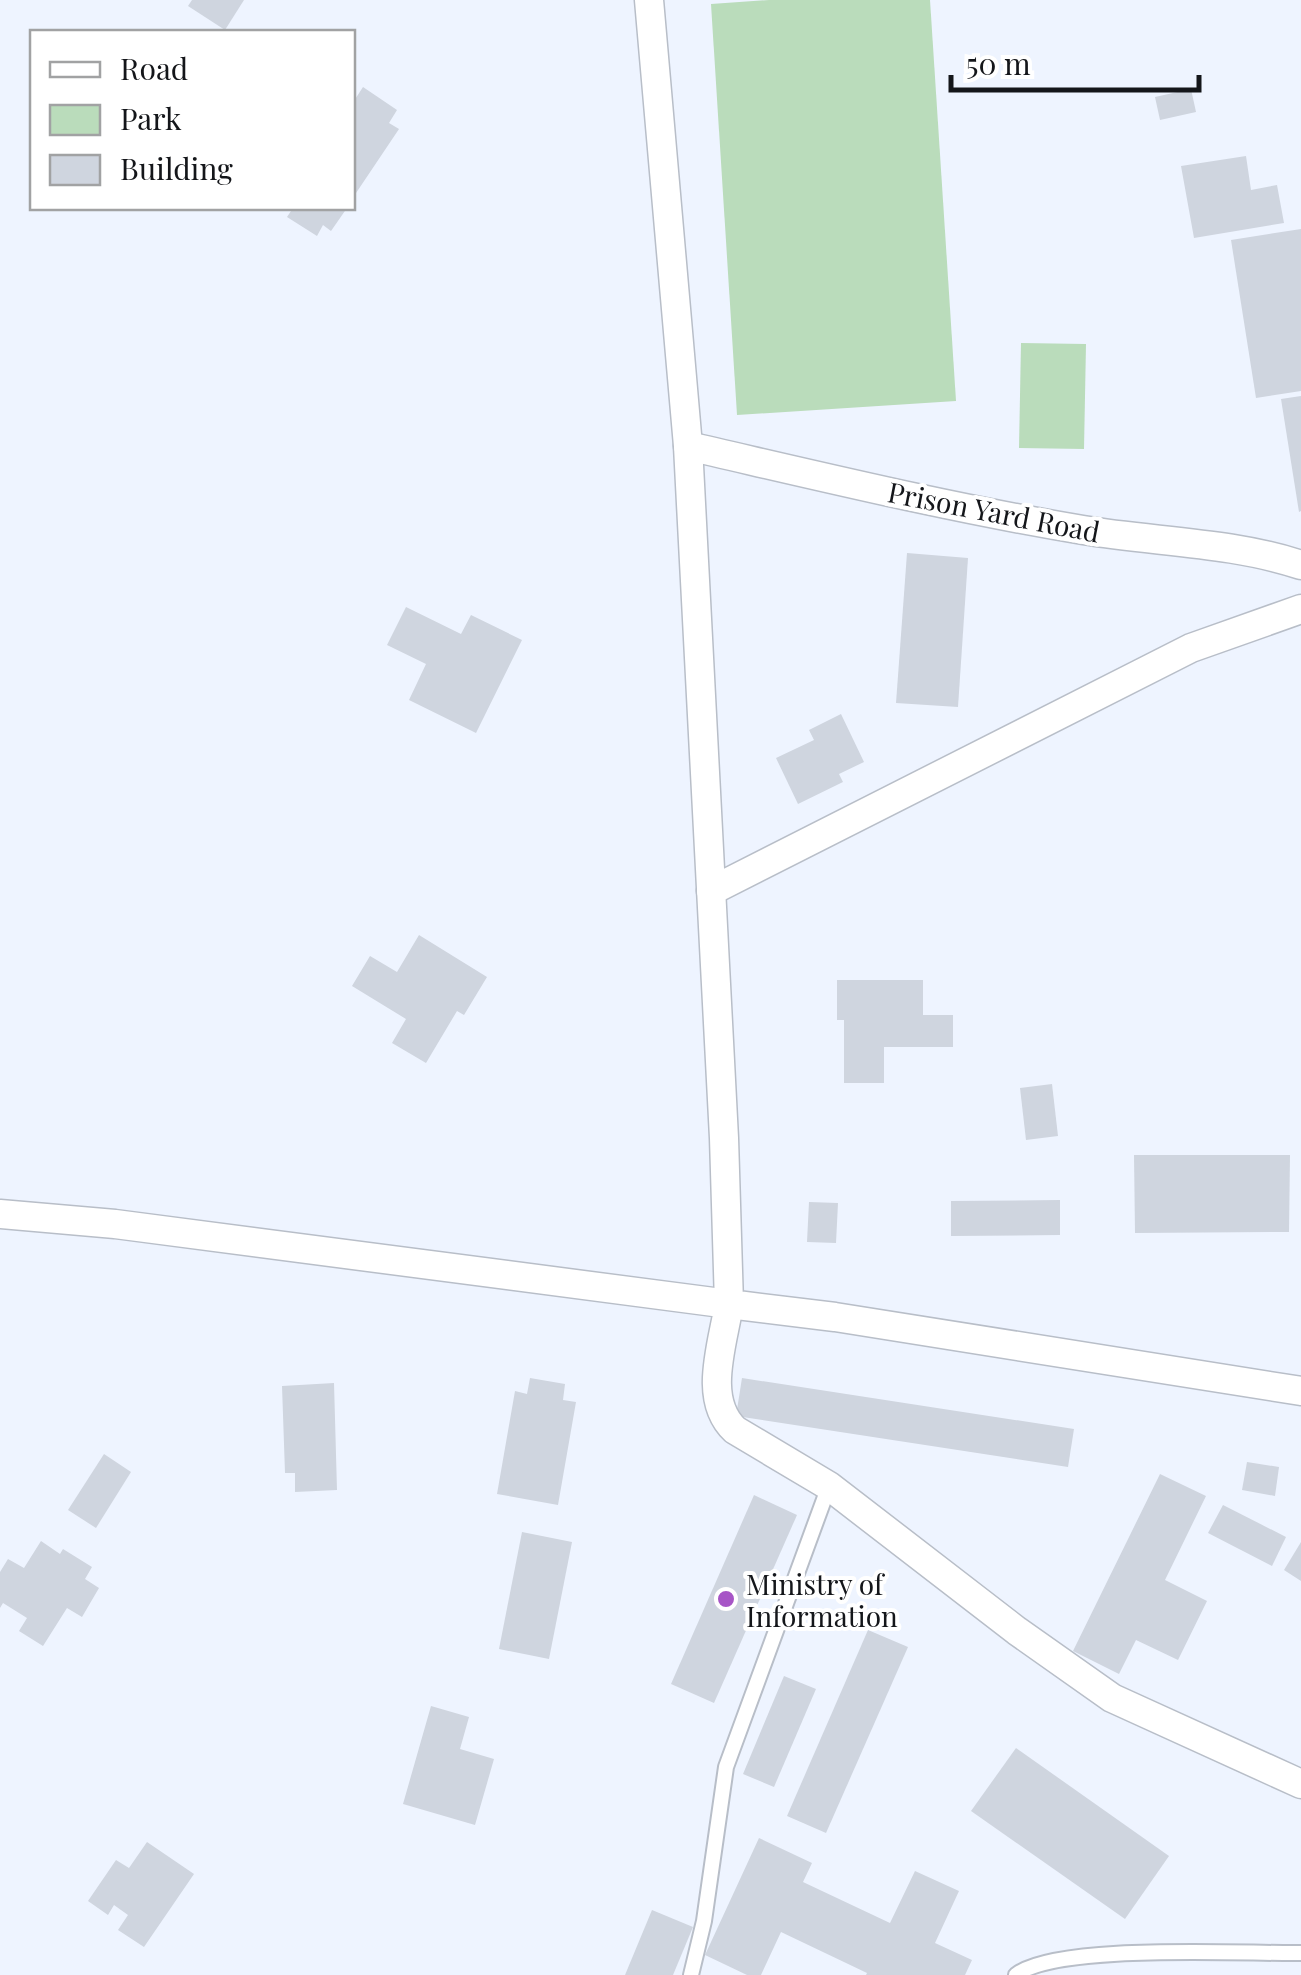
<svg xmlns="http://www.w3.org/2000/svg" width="1301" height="1975" viewBox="0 0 1301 1975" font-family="'Playfair Display',serif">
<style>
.green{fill:#badcbb}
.building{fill:#cfd5df}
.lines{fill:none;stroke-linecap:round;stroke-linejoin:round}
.lane-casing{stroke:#b8bec8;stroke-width:18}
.street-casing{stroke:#b8bec8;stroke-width:31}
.lane{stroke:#fff;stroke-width:14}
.street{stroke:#fff;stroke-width:28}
.poi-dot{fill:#a755c6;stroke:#fff;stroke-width:4}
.labels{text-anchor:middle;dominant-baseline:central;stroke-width:8;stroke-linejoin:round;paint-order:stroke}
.street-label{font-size:28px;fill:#14161a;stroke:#fff}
.poi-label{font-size:28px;fill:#14161a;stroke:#fff;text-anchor:start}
</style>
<rect width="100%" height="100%" fill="#eef4ff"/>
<g class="green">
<path d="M 769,0 L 930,0 L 956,401 L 737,415 L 711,4 Z"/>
<path d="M 1021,343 L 1086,344 L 1084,449 L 1019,448 Z"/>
</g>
<g class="building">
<path d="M 192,0 L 244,0 L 225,30 L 188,6 Z"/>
<path d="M 363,87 L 397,110 L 389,123 L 399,129 L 352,199 L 352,116 L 355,111 L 352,104 Z"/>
<path d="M 1191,89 L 1196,112 L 1160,120 L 1155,97 Z"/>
<path d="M 1246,156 L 1251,190 L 1277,185 L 1284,223 L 1194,238 L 1181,166 Z"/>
<path d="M 293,208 L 347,208 L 331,231 L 323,225 L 317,236 L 287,217 Z"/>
<path d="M 1301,229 L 1301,391 L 1256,398 L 1231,240 Z"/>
<path d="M 1301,396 L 1301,511 L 1299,512 L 1281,399 Z"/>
<path d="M 907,553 L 968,558 L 958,707 L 896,703 Z"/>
<path d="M 406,607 L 461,634 L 471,615 L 522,640 L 476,733 L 409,700 L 426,664 L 387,645 Z"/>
<path d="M 841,714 L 864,762 L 839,774 L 843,782 L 798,804 L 776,758 L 814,740 L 809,730 Z"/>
<path d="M 419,935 L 487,977 L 464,1015 L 457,1011 L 426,1063 L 392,1043 L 406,1019 L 352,986 L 370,956 L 397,972 Z"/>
<path d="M 837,980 L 923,980 L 923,1015 L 953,1015 L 953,1047 L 884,1047 L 884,1083 L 844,1083 L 844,1020 L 837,1020 Z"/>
<path d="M 1052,1084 L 1058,1136 L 1026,1140 L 1020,1088 Z"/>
<path d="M 1134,1155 L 1290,1155 L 1289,1232 L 1135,1233 Z"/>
<path d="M 1060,1200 L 1060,1235 L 951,1236 L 951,1201 Z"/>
<path d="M 809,1202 L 838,1203 L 836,1243 L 807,1242 Z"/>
<path d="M 530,1378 L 565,1384 L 563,1400 L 576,1402 L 558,1505 L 497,1494 L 515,1391 L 527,1394 Z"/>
<path d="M 742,1378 L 1074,1429 L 1068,1467 L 736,1416 Z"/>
<path d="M 334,1383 L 337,1490 L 295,1492 L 295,1473 L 285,1473 L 282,1386 Z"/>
<path d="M 104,1454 L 131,1472 L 96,1528 L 68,1510 Z"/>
<path d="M 1247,1462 L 1279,1467 L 1275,1496 L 1242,1490 Z"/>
<path d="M 1160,1474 L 1206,1496 L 1165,1580 L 1207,1601 L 1178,1660 L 1136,1640 L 1119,1674 L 1073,1651 Z"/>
<path d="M 754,1495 L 797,1515 L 714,1703 L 671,1684 Z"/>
<path d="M 1223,1505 L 1286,1537 L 1272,1566 L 1208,1533 Z"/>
<path d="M 522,1532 L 572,1542 L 549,1659 L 499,1649 Z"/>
<path d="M 41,1541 L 60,1554 L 63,1549 L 92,1567 L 85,1579 L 99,1588 L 82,1617 L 67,1608 L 43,1646 L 19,1631 L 27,1618 L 3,1603 L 0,1608 L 0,1572 L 8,1559 L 24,1568 Z"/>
<path d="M 1301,1542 L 1301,1581 L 1284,1570 Z"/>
<path d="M 868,1630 L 908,1647 L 826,1833 L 787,1816 Z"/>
<path d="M 784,1676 L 816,1689 L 774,1787 L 743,1774 Z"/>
<path d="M 431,1706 L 469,1717 L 460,1749 L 494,1759 L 475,1825 L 403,1804 Z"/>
<path d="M 1016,1748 L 1169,1856 L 1125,1919 L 971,1811 Z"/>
<path d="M 759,1838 L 812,1863 L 803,1882 L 890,1923 L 915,1871 L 959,1891 L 935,1943 L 972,1960 L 965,1975 L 866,1975 L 867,1973 L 781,1932 L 761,1975 L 747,1975 L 705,1955 Z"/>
<path d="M 147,1842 L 194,1874 L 144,1947 L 118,1930 L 128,1915 L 114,1905 L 108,1915 L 88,1901 L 116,1860 L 129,1868 Z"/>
<path d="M 652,1910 L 693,1927 L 673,1975 L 625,1975 Z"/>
</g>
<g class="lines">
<g class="lane-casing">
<g id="lane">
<path d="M 691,1975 L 704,1921 L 726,1767 L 829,1486"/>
<path d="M 1016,1975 C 1056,1943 1242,1954 1301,1953"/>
</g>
</g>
<g class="street-casing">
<g id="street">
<path d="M 649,0 L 688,446 L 724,1138 L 729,1304 L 835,1317 L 1301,1391"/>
<path d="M 688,446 C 819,476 950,508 1083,530 C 1155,542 1232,542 1301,565"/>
<path d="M 711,891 L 1191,648 L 1301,609"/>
<path d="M 0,1214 L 115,1224 L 729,1304 C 723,1344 702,1399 735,1430 L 829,1486 L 1017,1631 L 1112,1698 L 1301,1784"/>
</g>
</g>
<use href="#lane" class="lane"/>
<use href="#street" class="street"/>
</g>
<circle class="poi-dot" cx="726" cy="1599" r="10"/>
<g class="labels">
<g class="street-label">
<text transform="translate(994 511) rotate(11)">Prison Yard Road</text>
</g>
<g class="poi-label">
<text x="746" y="1583">Ministry of<tspan x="746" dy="32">Information</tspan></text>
</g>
</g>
<rect x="30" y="30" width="325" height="180" fill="#ffffff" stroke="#a1a2a3" stroke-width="2.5"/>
<rect x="50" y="62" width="50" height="15" fill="#ffffff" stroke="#a1a2a3" stroke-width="2.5"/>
<text x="120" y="80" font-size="30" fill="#14161a">Road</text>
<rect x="50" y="105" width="50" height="30" fill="#badcbb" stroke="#a1a2a3" stroke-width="2.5"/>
<text x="120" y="130" font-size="30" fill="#14161a">Park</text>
<rect x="50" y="155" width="50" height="30" fill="#cfd5df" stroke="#a1a2a3" stroke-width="2.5"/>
<text x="120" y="180" font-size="30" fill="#14161a">Building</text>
<path d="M951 75v15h248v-15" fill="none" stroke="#14161a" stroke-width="5"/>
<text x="966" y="75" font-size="30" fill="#14161a" stroke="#ffffff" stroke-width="8" paint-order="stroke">50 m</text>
</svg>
